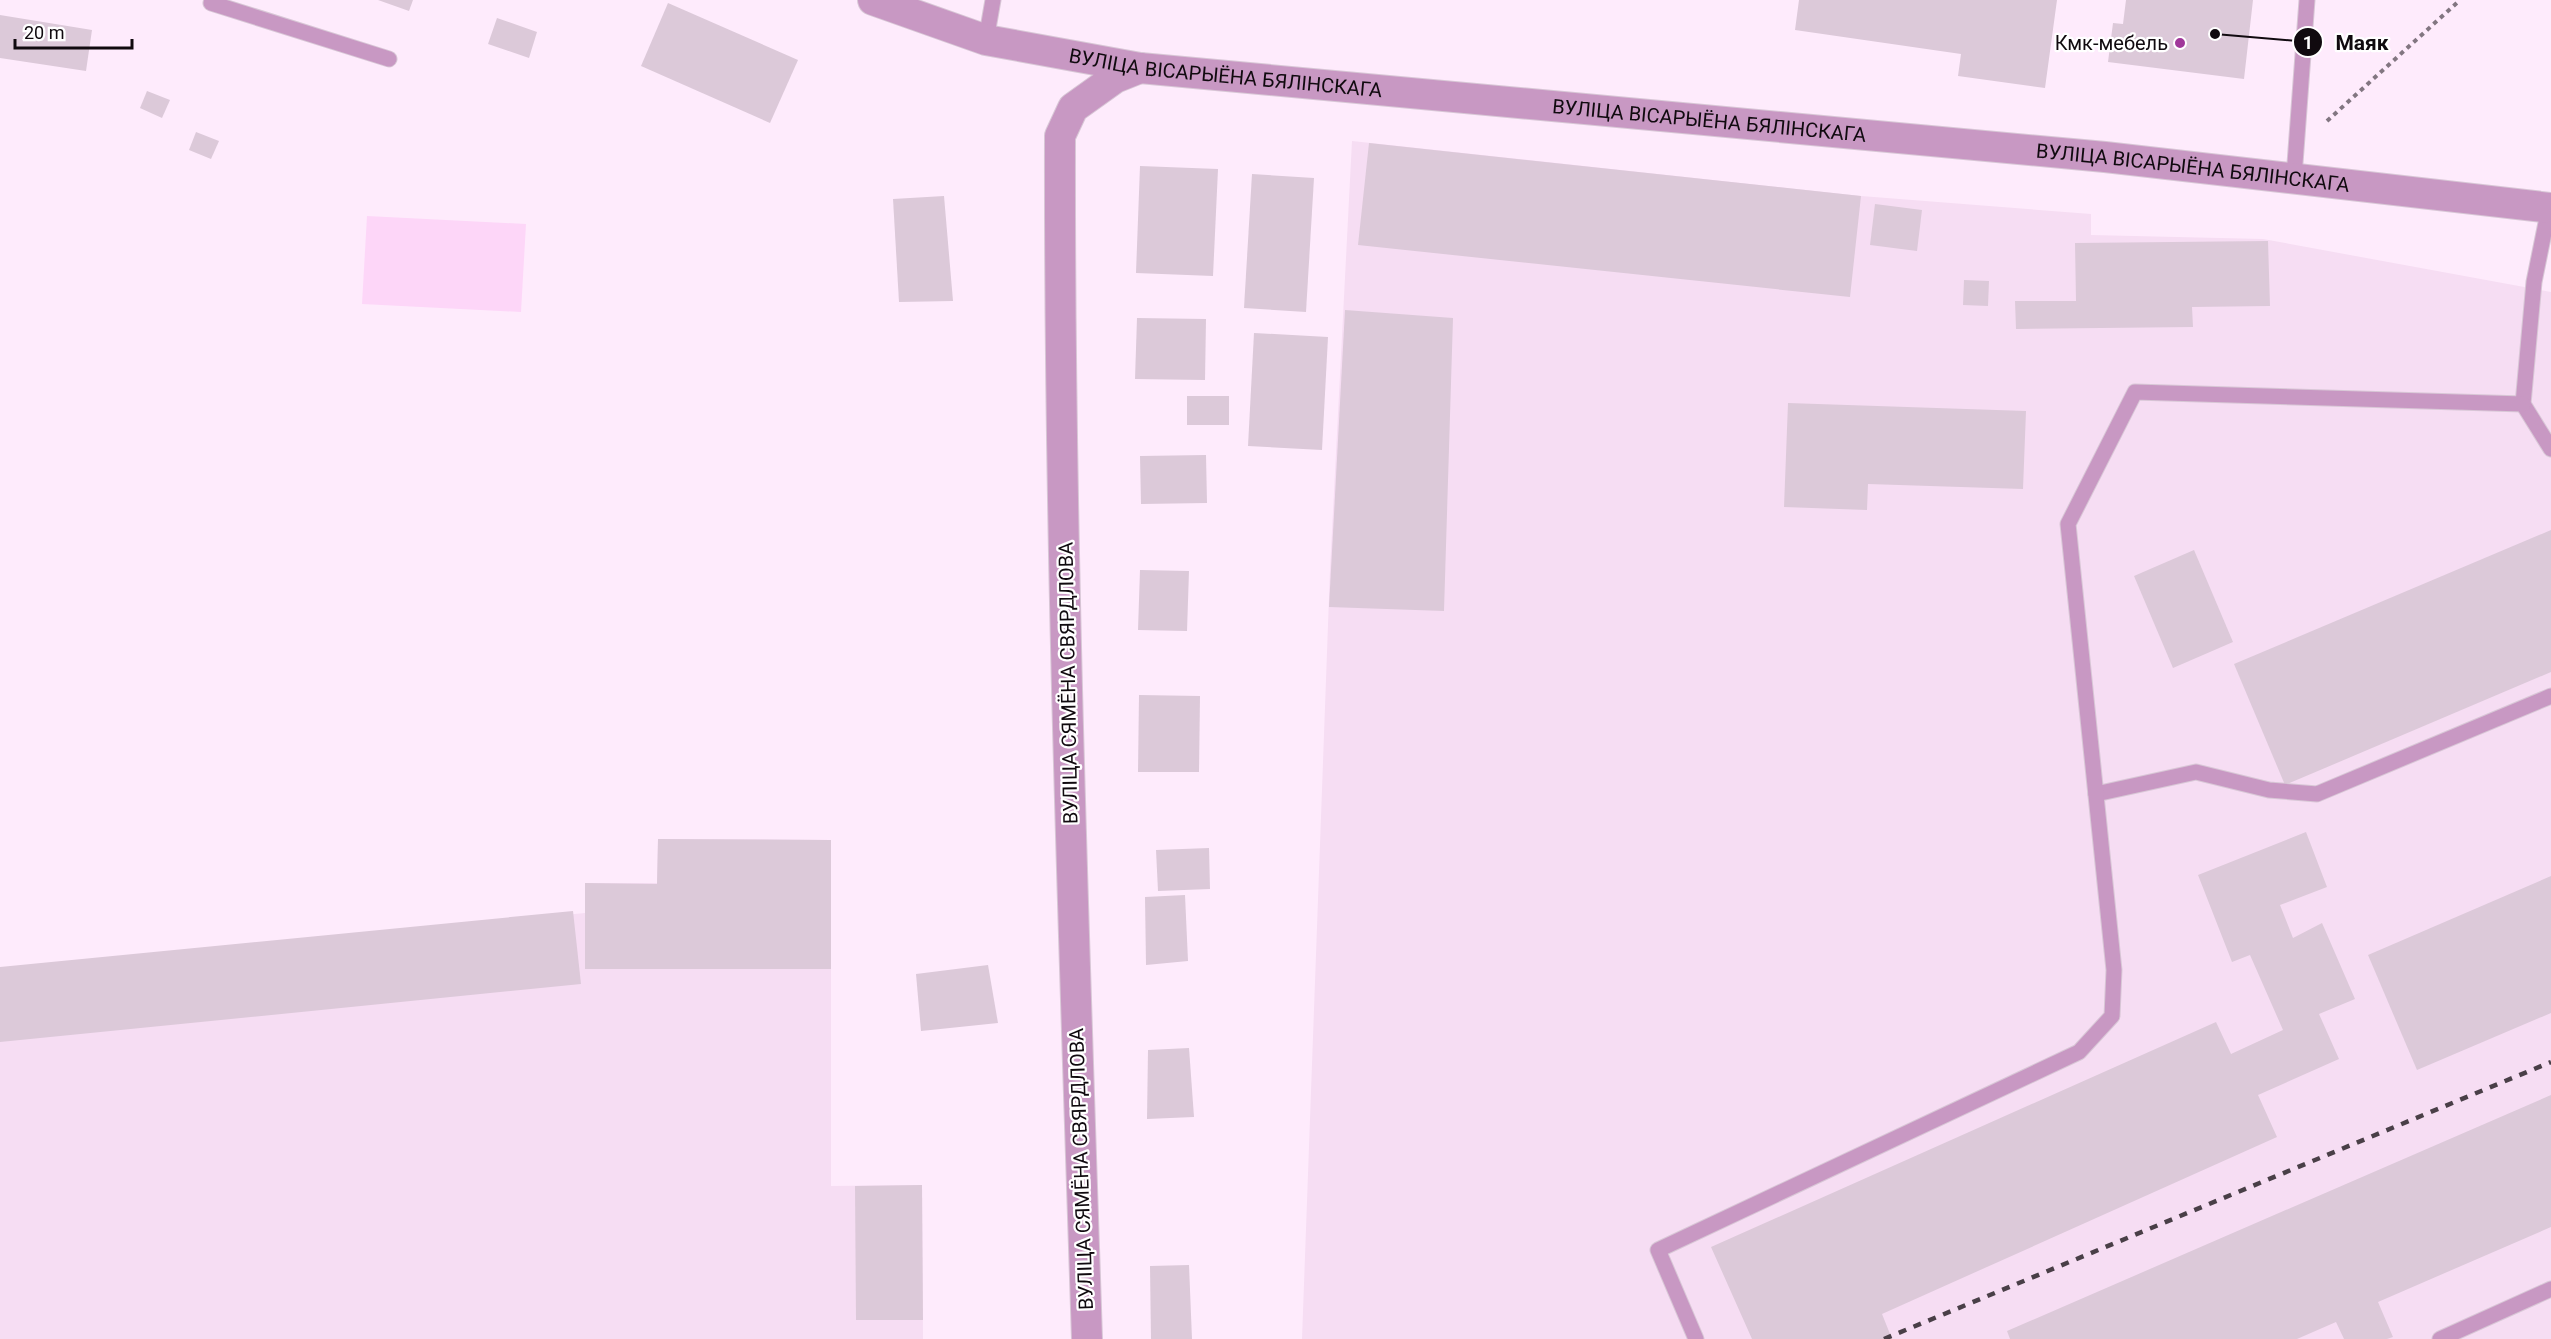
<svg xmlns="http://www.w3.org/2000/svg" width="2551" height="1339" viewBox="0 0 2551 1339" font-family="Roboto,sans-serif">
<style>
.built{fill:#f6ddf3}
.green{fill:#fdd6f8}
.building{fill:#dcc9d9}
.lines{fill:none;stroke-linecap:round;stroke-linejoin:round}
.lane-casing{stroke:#d8c7d6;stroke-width:17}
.street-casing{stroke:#d8c7d6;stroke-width:32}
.path{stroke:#827681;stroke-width:4;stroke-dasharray:4.5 4.5;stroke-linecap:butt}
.lane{stroke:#c898c3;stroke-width:15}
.street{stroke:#c898c3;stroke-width:30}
.rail{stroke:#493f47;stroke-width:4.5;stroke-dasharray:8 8;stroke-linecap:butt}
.poi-dot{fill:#a0379a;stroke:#fff;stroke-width:2}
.labels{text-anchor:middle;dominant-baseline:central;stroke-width:4.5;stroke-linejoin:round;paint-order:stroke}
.poi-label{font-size:20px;fill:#100a0f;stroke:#fff;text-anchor:end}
.street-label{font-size:20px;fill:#100a0f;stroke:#fff}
.leader{fill:none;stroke:#100a0f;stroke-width:2}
.callout-dot{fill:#100a0f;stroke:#fff;stroke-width:2}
.mark-label{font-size:18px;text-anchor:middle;font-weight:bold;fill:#fff}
.callout-label{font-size:21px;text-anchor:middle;font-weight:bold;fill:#100a0f;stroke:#fff;stroke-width:4.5;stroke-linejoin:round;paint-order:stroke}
</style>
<rect width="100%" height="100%" fill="#feebfc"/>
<g class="built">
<path d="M 1352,141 L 1861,196 L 2091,214 L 2091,235 L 2263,239 L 2551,292 L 2551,1339 L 1302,1339 L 1330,570 Z"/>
<path d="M 658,839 L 831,840 L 831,1186 L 922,1185 L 923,1339 L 0,1339 L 0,969 L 585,913 L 585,883 L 657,883 Z"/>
</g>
<path class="green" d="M 367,216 L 526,224 L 521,312 L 362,304 Z"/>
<g class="building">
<path d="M 378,0 L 413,0 L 409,11 Z"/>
<path d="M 1799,0 L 2057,0 L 2045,88 L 1958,76 L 1961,54 L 1795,30 Z"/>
<path d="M 2126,0 L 2253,0 L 2244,79 L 2108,62 L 2113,23 L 2123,24 Z"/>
<path d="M 668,3 L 798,60 L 770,123 L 641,66 Z"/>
<path d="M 0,15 L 92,30 L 86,71 L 0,58 Z"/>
<path d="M 497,18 L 537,32 L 529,58 L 488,44 Z"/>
<path d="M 147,91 L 170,100 L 162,118 L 140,108 Z"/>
<path d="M 196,132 L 219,141 L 211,159 L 189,150 Z"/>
<path d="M 1369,143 L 1861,196 L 1850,297 L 1358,245 Z"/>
<path d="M 1140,166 L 1218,169 L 1213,276 L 1136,273 Z"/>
<path d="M 1252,174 L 1314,178 L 1306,312 L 1244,308 Z"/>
<path d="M 944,196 L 953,301 L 899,302 L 893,199 Z"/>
<path d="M 1875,204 L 1922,210 L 1917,251 L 1870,245 Z"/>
<path d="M 2268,241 L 2270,306 L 2192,307 L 2193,327 L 2016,329 L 2015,301 L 2076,301 L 2075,243 Z"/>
<path d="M 1964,280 L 1989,281 L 1988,306 L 1963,305 Z"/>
<path d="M 1345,310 L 1453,318 L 1444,611 L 1329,607 Z"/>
<path d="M 1137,318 L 1206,319 L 1205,380 L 1135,379 Z"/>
<path d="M 1254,333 L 1328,337 L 1322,450 L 1248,446 Z"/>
<rect x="1187" y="396" width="42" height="29"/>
<path d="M 1788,403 L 2026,411 L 2023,489 L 1868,484 L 1867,510 L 1784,507 Z"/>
<path d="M 1206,455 L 1207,503 L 1141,504 L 1140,456 Z"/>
<path d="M 2551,530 L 2551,672 L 2285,785 L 2234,664 Z"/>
<path d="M 2194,550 L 2233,642 L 2173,668 L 2134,576 Z"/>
<path d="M 1140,570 L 1189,571 L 1187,631 L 1138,630 Z"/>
<path d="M 1139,695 L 1200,696 L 1199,772 L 1138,772 Z"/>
<path d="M 2306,832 L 2327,887 L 2280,905 L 2293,938 L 2322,923 L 2355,999 L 2319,1014 L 2339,1059 L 2258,1095 L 2277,1137 L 1882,1314 L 1892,1339 L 1752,1339 L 1711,1247 L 2216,1022 L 2231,1054 L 2283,1030 L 2250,955 L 2232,962 L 2198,875 Z"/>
<path d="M 658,839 L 831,840 L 831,969 L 585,969 L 585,883 L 657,884 Z"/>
<path d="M 1209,848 L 1210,889 L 1158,891 L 1156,850 Z"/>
<path d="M 2551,876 L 2551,1013 L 2417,1070 L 2368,955 Z"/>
<path d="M 1185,895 L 1188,961 L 1146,965 L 1145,897 Z"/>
<path d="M 573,911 L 581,984 L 0,1042 L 0,967 Z"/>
<path d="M 988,965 L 998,1023 L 921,1031 L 916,974 Z"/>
<path d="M 1189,1048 L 1194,1117 L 1147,1119 L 1148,1050 Z"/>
<path d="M 2551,1095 L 2551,1227 L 2378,1302 L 2393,1337 L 2387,1339 L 2344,1339 L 2336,1322 L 2297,1339 L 2010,1339 L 2007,1331 Z"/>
<path d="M 922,1185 L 923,1320 L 856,1320 L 855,1186 Z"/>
<path d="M 1189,1265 L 1192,1339 L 1151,1339 L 1150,1266 Z"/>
</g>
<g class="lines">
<g class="lane-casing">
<g id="lane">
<path d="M 212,0 L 211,3 L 389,59"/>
<path d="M 986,40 L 993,0"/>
<path d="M 2294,177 L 2307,0"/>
<path d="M 2549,208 L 2534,282 L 2523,404 L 2551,449"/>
<path d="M 2096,794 L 2196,772 L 2269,790 L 2317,794 L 2551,696"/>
<path d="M 1696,1339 L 1658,1250 L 2079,1052 L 2112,1016 L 2114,970 L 2068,524 L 2135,392 L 2523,404"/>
<path d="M 2440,1339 L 2551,1289"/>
</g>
</g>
<g class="street-casing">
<g id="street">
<path id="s1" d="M 873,0 L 986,40 L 1140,68 L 2105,157 L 2551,208"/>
<path d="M 1087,1339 C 1074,938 1059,537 1060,136 L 1073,108 L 1115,78 L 1140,68"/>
</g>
</g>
<path class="path" d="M 2327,121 L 2460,0"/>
<use href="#lane" class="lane"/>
<use href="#street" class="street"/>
<path class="rail" d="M 1884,1339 L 2551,1062"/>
</g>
<circle class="poi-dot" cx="2180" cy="43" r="6"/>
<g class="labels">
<g class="poi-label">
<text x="2168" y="43">Кмк-мебель</text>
</g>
<g class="street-label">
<text stroke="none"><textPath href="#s1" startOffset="362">ВУЛІЦА ВІСАРЫЁНА БЯЛІНСКАГА</textPath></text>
<text stroke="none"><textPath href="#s1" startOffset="848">ВУЛІЦА ВІСАРЫЁНА БЯЛІНСКАГА</textPath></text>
<text stroke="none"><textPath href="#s1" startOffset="1334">ВУЛІЦА ВІСАРЫЁНА БЯЛІНСКАГА</textPath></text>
<text transform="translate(1068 683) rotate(-91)">ВУЛІЦА СЯМЁНА СВЯРДЛОВА</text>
<text transform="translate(1081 1169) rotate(-92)">ВУЛІЦА СЯМЁНА СВЯРДЛОВА</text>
</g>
</g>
<path class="leader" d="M2215 34L2308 42"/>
<g class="callout-dot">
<circle cx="2215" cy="34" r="6"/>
<circle cx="2308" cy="42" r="15"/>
</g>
<g class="mark-label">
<text x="2308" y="49">1</text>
</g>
<g class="callout-label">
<text x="2362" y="50">Маяк</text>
</g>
<path d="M15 39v9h117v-9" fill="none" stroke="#100a0f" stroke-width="3"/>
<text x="24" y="39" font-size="18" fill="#100a0f" stroke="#ffffff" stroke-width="4.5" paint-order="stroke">20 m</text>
</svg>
